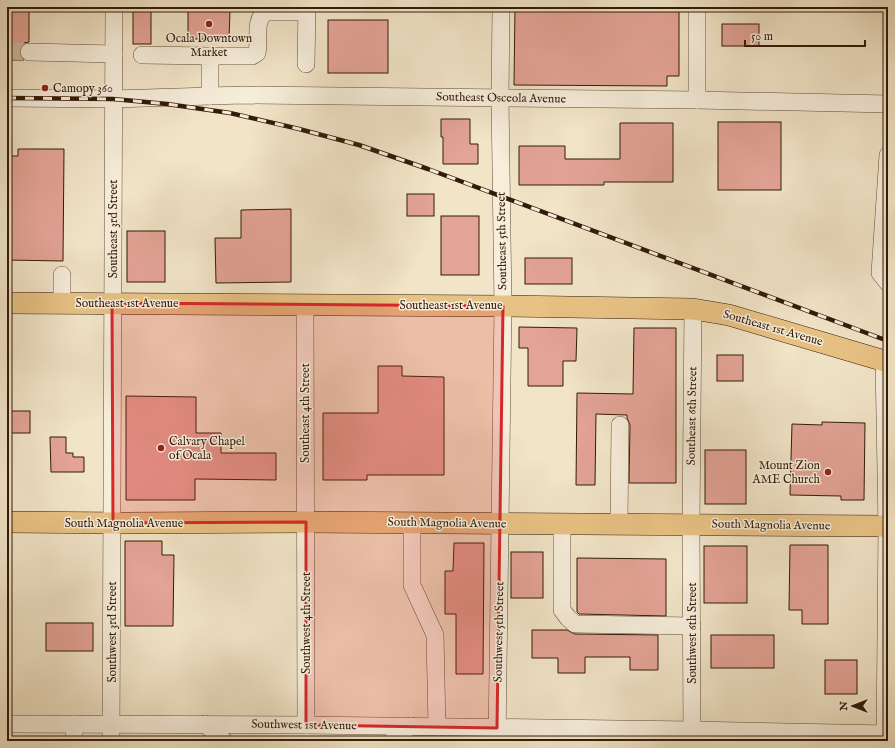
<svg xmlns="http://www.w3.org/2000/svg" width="895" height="748" viewBox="0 0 895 748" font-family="'IM FELL English',serif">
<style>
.building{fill:#e3a395;stroke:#331b08}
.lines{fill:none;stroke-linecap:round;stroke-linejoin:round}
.minor-tunnel{stroke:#cbbca1;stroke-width:17;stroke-dasharray:17 8;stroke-linecap:butt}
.minor-casing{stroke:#624d38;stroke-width:18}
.major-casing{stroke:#331b08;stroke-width:22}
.minor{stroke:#f6eddb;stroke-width:17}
.major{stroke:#e8c284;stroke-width:21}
.rail-casing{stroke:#331b08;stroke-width:4.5}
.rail{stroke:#f6eddb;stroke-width:3;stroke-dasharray:9;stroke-linecap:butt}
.marked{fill:#d62828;fill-opacity:0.2;stroke:#d62828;stroke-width:3;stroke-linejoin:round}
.poi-dot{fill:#8f2418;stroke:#f6eddb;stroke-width:1.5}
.labels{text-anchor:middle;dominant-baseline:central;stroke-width:3;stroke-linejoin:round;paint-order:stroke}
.poi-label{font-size:12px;fill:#331b08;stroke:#f6eddb;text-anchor:start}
.street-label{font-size:12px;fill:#331b08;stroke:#f6eddb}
</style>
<rect width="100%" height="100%" fill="#f1e4c7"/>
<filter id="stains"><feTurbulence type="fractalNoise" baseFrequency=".005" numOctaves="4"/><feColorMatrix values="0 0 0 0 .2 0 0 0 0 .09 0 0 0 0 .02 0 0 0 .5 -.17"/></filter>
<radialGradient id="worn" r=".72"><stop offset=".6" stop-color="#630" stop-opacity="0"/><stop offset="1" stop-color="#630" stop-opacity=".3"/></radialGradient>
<g class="building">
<path d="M 7,7 L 29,7 L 29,42 L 24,43 L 20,47 L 19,51 L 20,56 L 24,60 L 7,60 Z"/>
<path d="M 188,7 L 206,7 L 206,10 L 230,10 L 229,39 L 188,39 Z"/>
<path d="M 515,7 L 679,7 L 679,76 L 667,76 L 667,86 L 514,85 Z"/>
<rect x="133" y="10" width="18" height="34"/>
<rect x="328" y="20" width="60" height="53"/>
<rect x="722" y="24" width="37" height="22"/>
<path d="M 441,119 L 470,119 L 470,144 L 478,144 L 478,164 L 443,164 L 443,137 L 441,137 Z"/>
<rect x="718" y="122" width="63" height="68"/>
<path d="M 620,123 L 673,123 L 673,182 L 604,182 L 604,185 L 519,185 L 519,146 L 565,146 L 565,159 L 620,159 Z"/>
<path d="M 18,149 L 64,149 L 63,261 L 7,260 L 7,156 L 18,156 Z"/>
<rect x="407" y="194" width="27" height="22"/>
<path d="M 291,209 L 291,282 L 216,283 L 215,238 L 241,238 L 241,210 Z"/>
<rect x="441" y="216" width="38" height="59"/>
<rect x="127" y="231" width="38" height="51"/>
<rect x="525" y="258" width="47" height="26"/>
<path d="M 519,327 L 577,328 L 576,361 L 563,361 L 563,386 L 528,386 L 528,348 L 519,348 Z"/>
<path d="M 634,328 L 676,328 L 676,483 L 629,483 L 630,425 L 627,418 L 627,415 L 596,414 L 595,485 L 576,485 L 577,393 L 633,394 Z"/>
<rect x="717" y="355" width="26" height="26"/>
<path d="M 378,366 L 402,366 L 402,376 L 444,377 L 444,475 L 367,475 L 367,480 L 323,480 L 323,413 L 378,413 Z"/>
<path d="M 126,396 L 196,397 L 196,433 L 221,433 L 221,453 L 276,453 L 276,480 L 195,479 L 195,500 L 126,500 Z"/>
<rect x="7" y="411" width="23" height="22"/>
<path d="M 822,422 L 865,423 L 864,500 L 841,500 L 841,496 L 790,495 L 792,424 L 822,425 Z"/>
<path d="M 50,437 L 66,437 L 66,453 L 73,453 L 73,457 L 84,457 L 84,472 L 51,472 Z"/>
<rect x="705" y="450" width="41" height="54"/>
<path d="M 125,541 L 162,541 L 162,555 L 174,555 L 173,626 L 125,626 Z"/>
<path d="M 454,543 L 484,543 L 483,674 L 456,674 L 456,614 L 445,614 L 445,571 L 453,571 Z"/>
<path d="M 790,545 L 828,545 L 828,624 L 802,624 L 802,610 L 789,610 Z"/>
<rect x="704" y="546" width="43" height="57"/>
<rect x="511" y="552" width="32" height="46"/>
<path d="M 577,558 L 666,559 L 666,616 L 579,614 L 577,612 Z"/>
<rect x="46" y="623" width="47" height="28"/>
<path d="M 532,630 L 567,630 L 575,634 L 658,635 L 658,670 L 630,670 L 630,657 L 585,657 L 585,673 L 558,673 L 558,658 L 532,658 Z"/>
<rect x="711" y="635" width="63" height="33"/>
<rect x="825" y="660" width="32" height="34"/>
</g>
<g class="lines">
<path class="minor-tunnel" d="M 7,51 L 29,52"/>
<g class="minor-casing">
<g id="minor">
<path d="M 697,7 L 697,100"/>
<path d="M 29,52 L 114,54"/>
<path d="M 142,55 L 210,56 L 210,96"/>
<path d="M 210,56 L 252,56 L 257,53 C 260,40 253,18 267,12 L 306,12"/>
<path d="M 306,64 L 307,7"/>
<path d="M 7,98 L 113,99 L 243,95 L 697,100 L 888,104"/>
<path d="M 888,155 L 880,273 L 888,283"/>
<path d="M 62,303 L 62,275"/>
<path d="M 305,305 L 306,725"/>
<path d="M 884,360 L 887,526 L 885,741"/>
<path d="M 412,523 L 412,585 L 435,635 L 437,727"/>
<path d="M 562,524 L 562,610 L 568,618 L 575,624 L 692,626"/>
<path d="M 619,524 L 620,425"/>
<path d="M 7,724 L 306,725 L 692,730 L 888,734"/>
<path d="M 205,724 L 224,741"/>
<path d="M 74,741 L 74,724"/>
<path d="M 111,741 L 114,7"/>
<path d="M 392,741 L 411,726"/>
<path d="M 497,741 L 503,306 L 500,98 L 501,7"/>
<path d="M 692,741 L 691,524 L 693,309"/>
</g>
</g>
<g class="major-casing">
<g id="major">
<path d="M 7,303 L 503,306 L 693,309 L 729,315 L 888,362"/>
<path d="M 7,522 L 125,523 L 306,522 L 888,526"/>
</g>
</g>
<use href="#minor" class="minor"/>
<use href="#major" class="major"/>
<g class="rail-casing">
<path id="rail" d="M 7,98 L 113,99 L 167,104 L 230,113 L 299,129 L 359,145 L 428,169 L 888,341"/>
</g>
<use href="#rail" class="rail"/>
</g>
<path class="marked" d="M 112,303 L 503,306 L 497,728 L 306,725 L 306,522 L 113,523 Z"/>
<g class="poi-dot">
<circle cx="209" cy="24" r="4"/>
<circle cx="45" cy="88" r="4"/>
<circle cx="161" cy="448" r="4"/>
<circle cx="828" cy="472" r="4"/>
</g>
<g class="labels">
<g class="poi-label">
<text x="209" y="38" text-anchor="middle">Ocala Downtown<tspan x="209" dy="14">Market</tspan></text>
<text x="53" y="88">Camopy 360</text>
<text x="169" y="441">Calvary Chapel<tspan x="169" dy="14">of Ocala</tspan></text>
<text x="820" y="465" text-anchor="end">Mount Zion<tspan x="820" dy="14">AME Church</tspan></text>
</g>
<g class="street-label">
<text transform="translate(501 98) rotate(1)">Southeast Osceola Avenue</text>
<text transform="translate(113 229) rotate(-90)">Southeast 3rd Street</text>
<text transform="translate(502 241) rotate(-91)">Southeast 5th Street</text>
<text x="127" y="303">Southeast 1st Avenue</text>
<text x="451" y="305">Southeast 1st Avenue</text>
<text transform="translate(773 328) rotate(16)">Southeast 1st Avenue</text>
<text transform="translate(305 413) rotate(-90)">Southeast 4th Street</text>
<text transform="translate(692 416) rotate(-89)">Southeast 6th Street</text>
<text x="124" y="523">South Magnolia Avenue</text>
<text transform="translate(447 523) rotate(1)">South Magnolia Avenue</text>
<text transform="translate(771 525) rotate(1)">South Magnolia Avenue</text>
<text transform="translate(306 623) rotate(-90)">Southwest 4th Street</text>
<text transform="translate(112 632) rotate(-90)">Southwest 3rd Street</text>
<text transform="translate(499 632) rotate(-89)">Southwest 5th Street</text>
<text transform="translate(692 633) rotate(-90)">Southwest 6th Street</text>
<text transform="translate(304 725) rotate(1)">Southwest 1st Avenue</text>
</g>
</g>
<rect width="895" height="748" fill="none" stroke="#f1e4c7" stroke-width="24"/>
<rect x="8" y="8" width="879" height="732" fill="none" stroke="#331b08" stroke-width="2"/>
<rect x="12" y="12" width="871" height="724" fill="none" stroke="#331b08"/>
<g transform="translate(853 706) rotate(270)" stroke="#f6eddb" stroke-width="3" paint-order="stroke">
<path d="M0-3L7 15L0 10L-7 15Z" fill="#331b08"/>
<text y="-6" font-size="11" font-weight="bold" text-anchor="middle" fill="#331b08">N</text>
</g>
<path d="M745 40v6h120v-6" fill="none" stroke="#331b08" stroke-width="2"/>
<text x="751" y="40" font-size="12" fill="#331b08" stroke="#f6eddb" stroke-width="3" paint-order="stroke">50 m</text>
<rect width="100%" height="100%" filter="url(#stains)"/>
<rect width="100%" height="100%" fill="url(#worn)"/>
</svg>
